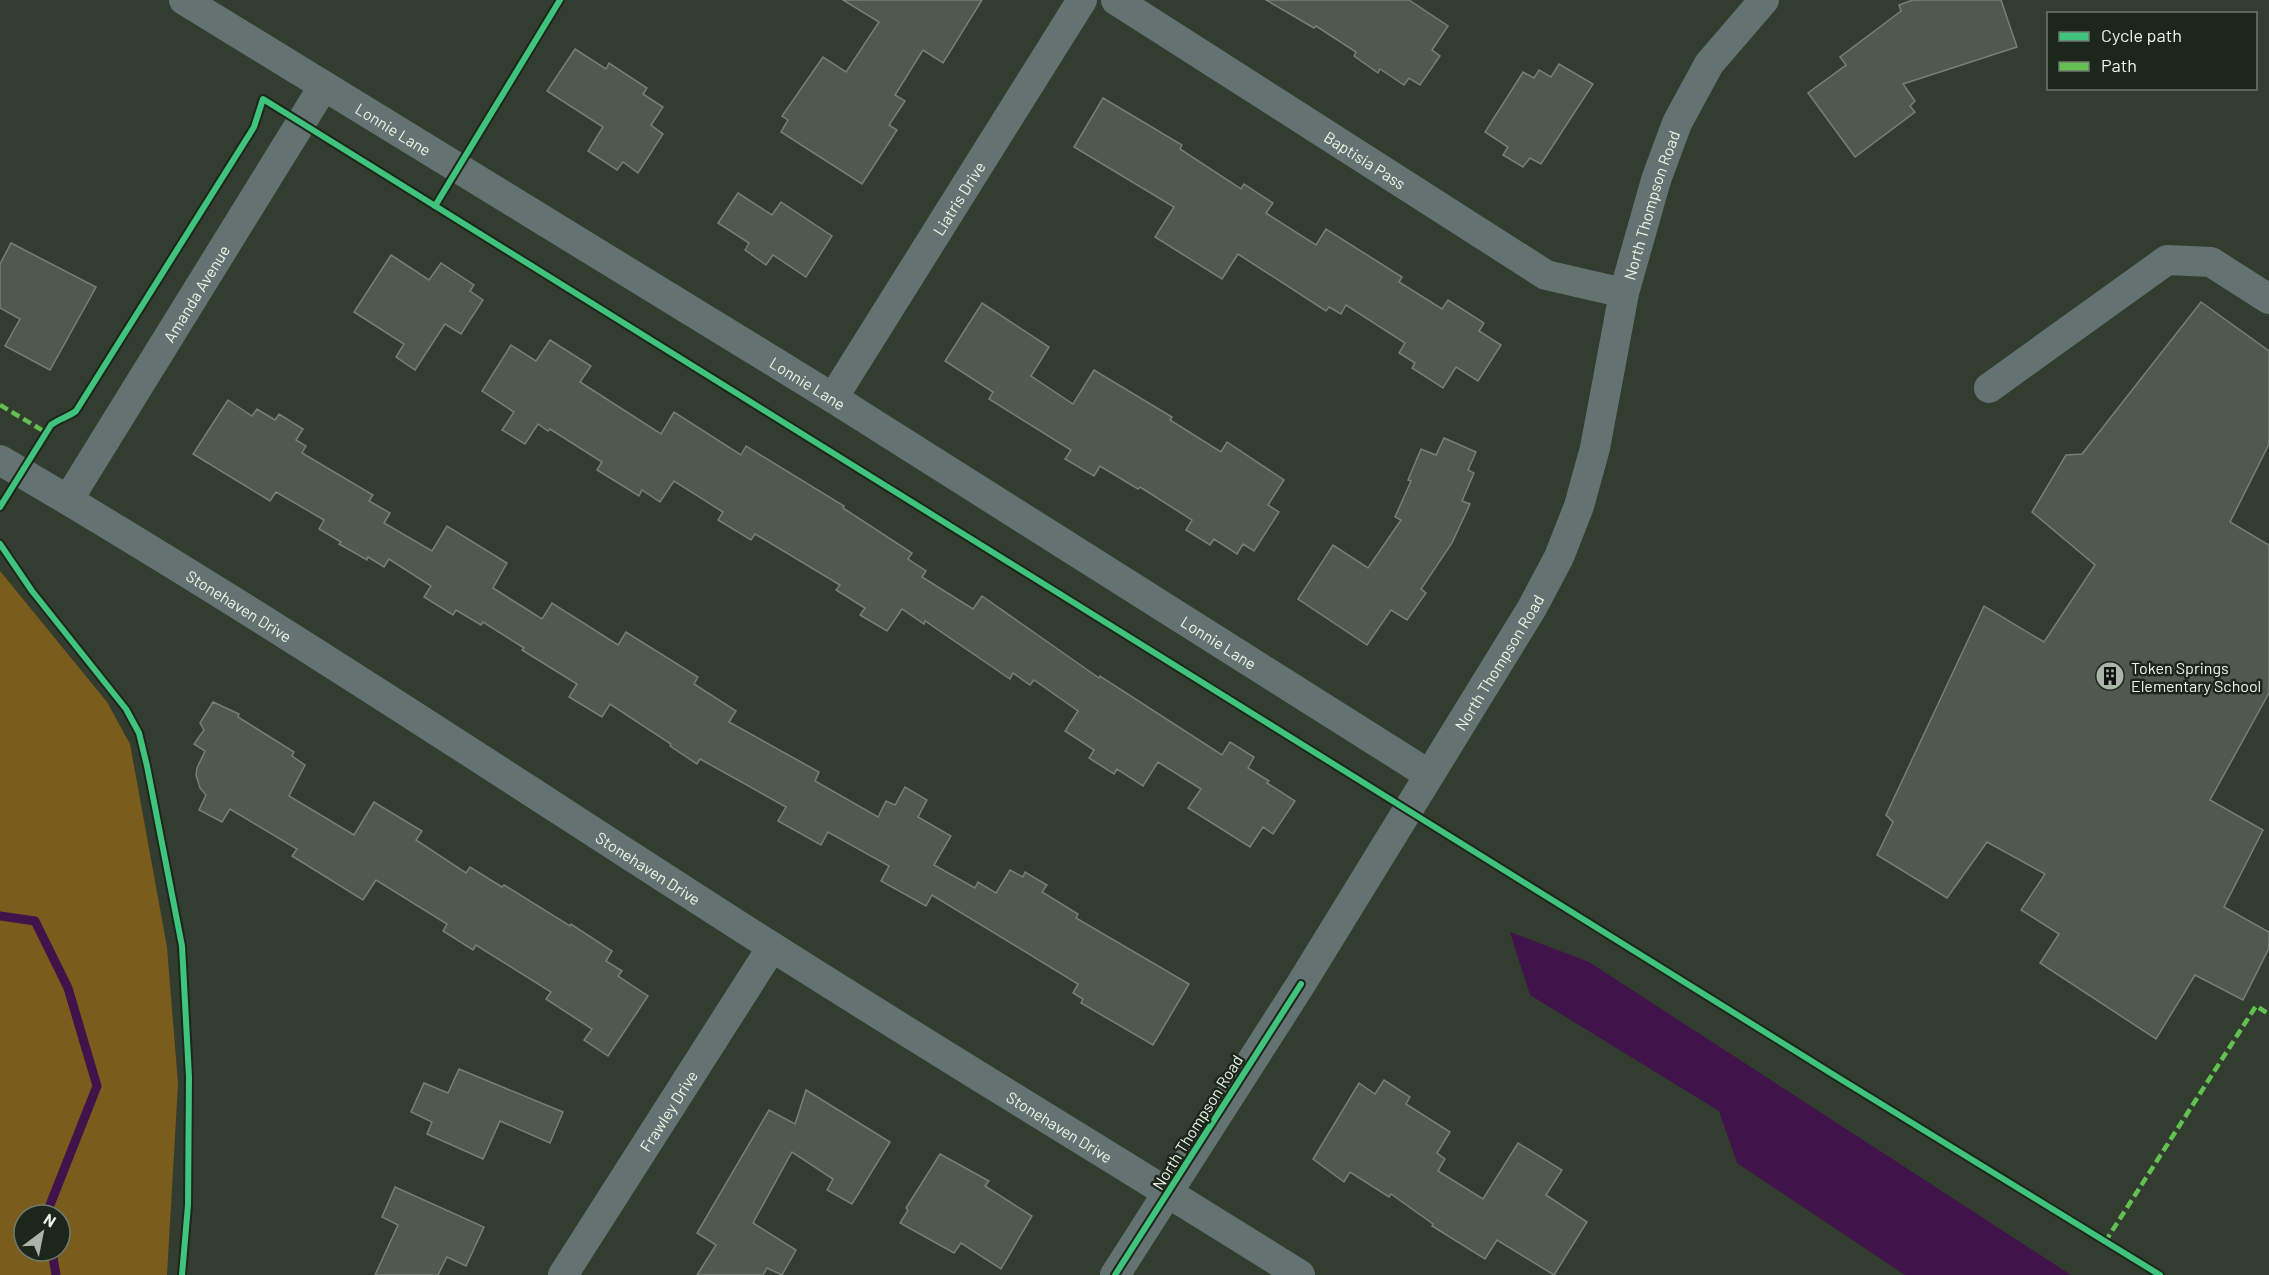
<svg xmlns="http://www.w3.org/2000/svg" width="2269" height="1275" viewBox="0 0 2269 1275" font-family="Barlow,sans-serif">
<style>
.green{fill:#7a5c1c;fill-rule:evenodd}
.water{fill:#40134a}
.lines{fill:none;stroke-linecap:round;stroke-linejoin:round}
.stream{stroke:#40134a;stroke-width:9}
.building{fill:#50594d;stroke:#768073;stroke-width:1.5}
.minor{stroke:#637371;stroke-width:30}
.quiet{stroke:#63c152;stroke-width:4.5;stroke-dasharray:9 4.5;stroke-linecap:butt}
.cycleway-casing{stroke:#1d261b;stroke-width:10}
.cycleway{stroke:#40c37c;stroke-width:6}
.labels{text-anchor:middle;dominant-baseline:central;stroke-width:5;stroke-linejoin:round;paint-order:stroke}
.street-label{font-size:16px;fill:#eaf7e7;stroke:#1d261b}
.poi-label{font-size:16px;fill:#eaf7e7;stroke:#1d261b;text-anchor:start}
</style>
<rect width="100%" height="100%" fill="#323d2f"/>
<path class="green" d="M 0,571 L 107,702 L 130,744 L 167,947 L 178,1084 L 167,1275 L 0,1275 ZM 24,1215 L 60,1215 L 60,1251 L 24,1251 Z"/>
<path class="water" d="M 1510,932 L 1589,962 L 2071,1275 L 1905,1275 L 1737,1163 L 1719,1111 L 1530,995 Z"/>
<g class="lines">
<g class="stream">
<path d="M 0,916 L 35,921 L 68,988 L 97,1086 L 46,1215"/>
<path d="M 52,1251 L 56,1275"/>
</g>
</g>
<g class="building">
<path d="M 843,0 L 982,0 L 943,63 L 923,50 L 895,95 L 905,101 L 889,125 L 897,130 L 862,184 L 781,132 L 788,120 L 782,116 L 823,57 L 846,72 L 879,22 Z"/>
<path d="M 1266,0 L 1409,0 L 1448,26 L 1432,50 L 1440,56 L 1420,85 L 1409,78 L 1404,85 L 1380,69 L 1378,73 L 1354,56 L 1356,52 L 1316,26 L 1314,28 Z"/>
<path d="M 1913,0 L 2001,0 L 2017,47 L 1903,84 L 1915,101 L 1910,106 L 1915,112 L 1855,157 L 1808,93 L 1846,65 L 1840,57 L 1901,11 L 1899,5 Z"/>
<path d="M 575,49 L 606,69 L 609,63 L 647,88 L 643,94 L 663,107 L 651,125 L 663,134 L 638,173 L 623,162 L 617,170 L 588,151 L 603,127 L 547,91 Z"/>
<path d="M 1559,64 L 1593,84 L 1541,164 L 1530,158 L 1523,167 L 1503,155 L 1508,147 L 1485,132 L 1523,72 L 1534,78 L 1539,70 L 1551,77 Z"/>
<path d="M 1103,98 L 1182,145 L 1180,149 L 1241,189 L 1244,184 L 1273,203 L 1266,213 L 1316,245 L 1326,229 L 1402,277 L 1399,282 L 1442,309 L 1448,300 L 1484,323 L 1479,331 L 1501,345 L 1478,381 L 1456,367 L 1443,388 L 1412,368 L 1415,363 L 1399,353 L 1405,343 L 1346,305 L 1341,314 L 1329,307 L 1326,311 L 1238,254 L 1222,279 L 1155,237 L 1174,207 L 1074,147 Z"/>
<path d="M 738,193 L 772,215 L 781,202 L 832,236 L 806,277 L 773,255 L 766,265 L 745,250 L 749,243 L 718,223 Z"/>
<path d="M 11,243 L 96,287 L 50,370 L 5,346 L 20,319 L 0,308 L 0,264 Z"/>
<path d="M 391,255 L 429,280 L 441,263 L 474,285 L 470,291 L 483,300 L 461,334 L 445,324 L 415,370 L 396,357 L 404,344 L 354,312 Z"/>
<path d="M 2201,302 L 2269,351 L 2269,444 L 2230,522 L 2269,545 L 2269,693 L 2210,800 L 2263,830 L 2224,907 L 2269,932 L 2269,948 L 2243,1000 L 2195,975 L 2156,1039 L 2040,963 L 2059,934 L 2021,910 L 2045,874 L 1987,842 L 1947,898 L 1877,855 L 1893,822 L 1886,815 L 1984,606 L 2044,642 L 2095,565 L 2032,512 L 2066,455 L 2082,454 Z"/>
<path d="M 982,303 L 1049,347 L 1031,376 L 1073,404 L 1094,370 L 1172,417 L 1170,420 L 1221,452 L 1227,442 L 1284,480 L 1268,505 L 1279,512 L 1254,551 L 1243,544 L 1237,554 L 1214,539 L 1210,545 L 1186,530 L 1192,520 L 1140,487 L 1138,489 L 1100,466 L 1094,476 L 1065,459 L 1071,450 L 989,399 L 993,392 L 945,361 Z"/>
<path d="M 550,340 L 591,366 L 580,382 L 661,434 L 674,412 L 741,455 L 746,446 L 844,506 L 843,508 L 912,553 L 908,559 L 926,571 L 922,577 L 973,609 L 982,596 L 1099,678 L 1100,676 L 1222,755 L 1230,742 L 1254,757 L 1248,768 L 1269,781 L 1267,783 L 1295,801 L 1273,834 L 1263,827 L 1250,847 L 1188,808 L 1201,789 L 1158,762 L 1143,786 L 1117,769 L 1114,774 L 1089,758 L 1094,750 L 1065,731 L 1078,711 L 1034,680 L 1030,685 L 1013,673 L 1010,679 L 925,621 L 924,624 L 902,609 L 887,631 L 860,615 L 865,608 L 836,590 L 840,585 L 755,534 L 751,540 L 718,520 L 723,512 L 674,481 L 660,502 L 642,490 L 639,496 L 597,470 L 602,462 L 550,429 L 548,431 L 538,424 L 525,444 L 502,430 L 514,412 L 482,391 L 511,345 L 536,361 Z"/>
<path d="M 228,400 L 252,416 L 257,409 L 275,420 L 279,414 L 303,429 L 296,440 L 306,446 L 302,453 L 373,495 L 369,501 L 390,513 L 384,523 L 432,551 L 447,526 L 507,563 L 493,588 L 542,619 L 552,603 L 618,645 L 626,632 L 698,677 L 694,684 L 736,711 L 729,722 L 819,772 L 815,781 L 878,817 L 886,801 L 895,805 L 905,787 L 927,800 L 918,817 L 951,836 L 934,865 L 975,888 L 978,882 L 996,893 L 1010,870 L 1023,877 L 1025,872 L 1047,885 L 1042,892 L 1078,914 L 1076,918 L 1189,984 L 1153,1045 L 1081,1003 L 1083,999 L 1073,993 L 1078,984 L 932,895 L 926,906 L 881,881 L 889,866 L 828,832 L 821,845 L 778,821 L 786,807 L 700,759 L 697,764 L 670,746 L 671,744 L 610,704 L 602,717 L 569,697 L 577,684 L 522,650 L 524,648 L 483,622 L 481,625 L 456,610 L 453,615 L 424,597 L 431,586 L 389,559 L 384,567 L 368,557 L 367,560 L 339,544 L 341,542 L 319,529 L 324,520 L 276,492 L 270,501 L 193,454 Z"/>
<path d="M 1444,438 L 1476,452 L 1468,470 L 1474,473 L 1462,501 L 1470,504 L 1452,543 L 1421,589 L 1426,593 L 1407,620 L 1391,610 L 1367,645 L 1298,599 L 1333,545 L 1368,568 L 1401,520 L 1395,517 L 1411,481 L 1408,480 L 1421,449 L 1436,455 Z"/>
<path d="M 213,702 L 239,714 L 238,717 L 294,752 L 292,756 L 305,765 L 289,796 L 354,835 L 374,802 L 422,831 L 416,840 L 466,873 L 470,867 L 502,887 L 504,885 L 570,926 L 571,924 L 612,951 L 606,961 L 622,971 L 618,976 L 648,996 L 608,1056 L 584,1040 L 592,1029 L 546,999 L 551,992 L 476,945 L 473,950 L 443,931 L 447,924 L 376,880 L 363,900 L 292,856 L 297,849 L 230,809 L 222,822 L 199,810 L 206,795 L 200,788 L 196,775 L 197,768 L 205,751 L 194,744 L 204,730 L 200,723 Z"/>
<path d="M 459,1069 L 563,1112 L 550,1143 L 500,1121 L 483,1159 L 427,1134 L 432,1122 L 411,1112 L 424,1083 L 448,1093 Z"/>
<path d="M 1384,1080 L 1410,1097 L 1406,1104 L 1450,1132 L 1437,1153 L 1445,1159 L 1438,1171 L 1483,1199 L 1518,1143 L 1562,1170 L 1546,1195 L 1587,1222 L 1554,1275 L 1497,1240 L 1485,1259 L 1432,1226 L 1433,1224 L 1391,1194 L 1389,1197 L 1350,1172 L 1344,1182 L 1313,1159 L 1359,1083 L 1375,1094 Z"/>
<path d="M 806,1090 L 890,1142 L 852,1204 L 827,1190 L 833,1179 L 792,1152 L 753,1223 L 796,1250 L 782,1275 L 767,1268 L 763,1275 L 697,1275 L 716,1245 L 697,1233 L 769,1110 L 795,1124 Z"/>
<path d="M 940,1154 L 989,1181 L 985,1186 L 1032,1216 L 1001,1269 L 961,1243 L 954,1253 L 900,1223 L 908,1210 L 906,1208 Z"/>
<path d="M 395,1187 L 484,1227 L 466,1266 L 447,1257 L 438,1275 L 375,1275 L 398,1225 L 382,1217 Z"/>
</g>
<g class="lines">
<g class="minor">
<path id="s1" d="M 184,0 L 833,398 L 1428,774"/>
<path id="s2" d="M 1116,0 L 1546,275 L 1624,293"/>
<path d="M 1989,388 L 2167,260 L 2211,262 L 2269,299"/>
<path id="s3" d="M 833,398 L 1082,0"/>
<path id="s4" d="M 0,460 C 262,613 514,782 769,945 C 945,1057 1123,1164 1300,1275"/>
<path id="s5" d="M 68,500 L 323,87"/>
<path id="s6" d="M 563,1275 L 772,947"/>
<path id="s7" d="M 1115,1275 L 1301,984 L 1532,608 L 1559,557 L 1579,506 L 1595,448 L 1624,293 L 1656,180 L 1677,123 L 1709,64 L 1764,0"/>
</g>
<g class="quiet">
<path d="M 0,405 L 47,433"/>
<path d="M 2105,1242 L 2256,1006 L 2269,1014"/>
</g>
<g class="cycleway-casing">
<g id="cycleway">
<path d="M 435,206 L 560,0"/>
<path d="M 0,507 L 51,425 C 59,419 68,417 76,411 L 254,127 L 263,99 L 1842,1080 L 2160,1275"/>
<path d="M 0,544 L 32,591 L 126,709 L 139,733 L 147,766 L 182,946 L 189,1077 L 188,1205 L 182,1275"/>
<path d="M 1115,1275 L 1301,984"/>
</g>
</g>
<use href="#cycleway" class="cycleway"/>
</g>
<defs>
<g id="building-disc" transform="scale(1.5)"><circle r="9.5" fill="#aab6a7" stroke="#1d261b"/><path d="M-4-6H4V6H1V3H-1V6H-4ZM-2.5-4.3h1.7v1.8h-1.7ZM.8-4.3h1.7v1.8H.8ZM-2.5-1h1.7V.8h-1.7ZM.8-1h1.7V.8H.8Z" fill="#111"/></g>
</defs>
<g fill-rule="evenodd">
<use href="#building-disc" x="2110" y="676"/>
</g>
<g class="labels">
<g class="street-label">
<text stroke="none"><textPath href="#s1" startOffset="246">Lonnie Lane</textPath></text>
<text stroke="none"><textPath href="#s2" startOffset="296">Baptisia Pass</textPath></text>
<text stroke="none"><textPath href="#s3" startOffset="236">Liatris Drive</textPath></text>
<text stroke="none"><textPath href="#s7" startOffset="1209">North Thompson Road</textPath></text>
<text stroke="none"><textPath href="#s5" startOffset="243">Amanda Avenue</textPath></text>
<text stroke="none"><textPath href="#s1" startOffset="732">Lonnie Lane</textPath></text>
<text stroke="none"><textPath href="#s4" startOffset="280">Stonehaven Drive</textPath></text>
<text stroke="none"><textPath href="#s1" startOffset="1218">Lonnie Lane</textPath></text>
<text stroke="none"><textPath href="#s7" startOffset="723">North Thompson Road</textPath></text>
<text stroke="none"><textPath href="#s4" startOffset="766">Stonehaven Drive</textPath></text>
<text stroke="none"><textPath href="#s6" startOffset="195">Frawley Drive</textPath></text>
<text transform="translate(1197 1122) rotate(-58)">North Thompson Road</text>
<text stroke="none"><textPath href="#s4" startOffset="1252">Stonehaven Drive</textPath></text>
</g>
<g class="poi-label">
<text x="2131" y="667">Token Springs<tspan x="2131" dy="18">Elementary School</tspan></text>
</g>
</g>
<rect x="2047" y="12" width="210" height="78" fill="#1d261b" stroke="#6f7a6d" stroke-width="1.5"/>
<rect x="2059" y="32" width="30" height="9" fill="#40c37c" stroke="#6f7a6d" stroke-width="1.5"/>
<text x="2101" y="42" font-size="18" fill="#eaf7e7">Cycle path</text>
<rect x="2059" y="62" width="30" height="9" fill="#63c152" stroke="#6f7a6d" stroke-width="1.5"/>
<text x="2101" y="72" font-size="18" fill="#eaf7e7">Path</text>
<g transform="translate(42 1233) rotate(32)"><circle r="28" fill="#1d261b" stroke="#6f7a6d" stroke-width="1.5"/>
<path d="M0-4.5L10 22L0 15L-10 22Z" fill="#aab6a7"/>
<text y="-9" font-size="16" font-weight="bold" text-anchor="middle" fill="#eaf7e7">N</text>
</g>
</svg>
